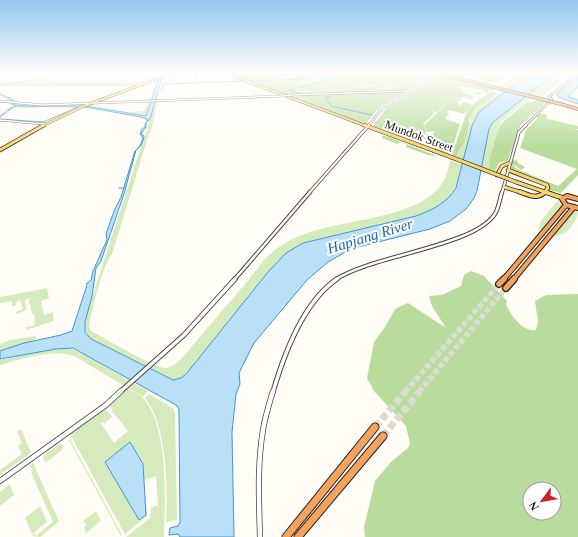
<svg xmlns="http://www.w3.org/2000/svg" width="578" height="537" viewBox="0 0 578 537" font-family="'Times New Roman',serif">
<style>
.green{fill:#d5ebbd;fill-rule:evenodd}
.forest{fill:#b9dc9c;fill-rule:evenodd}
.water{fill:#b9e0f7;stroke:#3f96cf}
.lines{fill:none;stroke-linecap:round;stroke-linejoin:round}
.stream{stroke:#3f96cf;stroke-width:1}
.highway-tunnel-far1{stroke:#dbdad3;stroke-width:5.5;stroke-dasharray:5.5 2.5;stroke-linecap:butt}
.highway-tunnel{stroke:#dbdad3;stroke-width:7;stroke-dasharray:7 3.5;stroke-linecap:butt}
.minor-far4-casing{stroke:#444;stroke-width:2.5}
.minor-far3-casing{stroke:#444;stroke-width:3.5}
.minor-far2-casing{stroke:#444;stroke-width:4.5}
.minor-far1-casing{stroke:#444;stroke-width:5.5}
.minor-casing{stroke:#444;stroke-width:6}
.major-far2-casing{stroke:#222;stroke-width:3}
.major-far1-casing{stroke:#222;stroke-width:4.5}
.major-casing{stroke:#222;stroke-width:5.5}
.highway-far3-casing{stroke:#222;stroke-width:3.5}
.highway-far2-casing{stroke:#222;stroke-width:6}
.highway-far1-casing{stroke:#222;stroke-width:8}
.highway-casing{stroke:#222;stroke-width:9}
.minor-far4{stroke:#fff;stroke-width:1.5}
.minor-far3{stroke:#fff;stroke-width:2}
.minor-far2{stroke:#fff;stroke-width:2.5}
.minor-far1{stroke:#fff;stroke-width:3.5}
.minor{stroke:#fff;stroke-width:4.5}
.major-far2{stroke:#f9d66b;stroke-width:2}
.major-far1{stroke:#f9d66b;stroke-width:3}
.major{stroke:#f9d66b;stroke-width:3.5}
.highway-far3{stroke:#f5a25d;stroke-width:2.5}
.highway-far2{stroke:#f5a25d;stroke-width:4}
.highway-far1{stroke:#f5a25d;stroke-width:5.5}
.highway{stroke:#f5a25d;stroke-width:7}
.minor-bridge-casing{stroke:#444;stroke-width:2.5;stroke-linecap:butt}
.major-bridge-casing{stroke:#222;stroke-width:4.5;stroke-linecap:butt}
.highway-bridge-casing{stroke:#222;stroke-width:3.5;stroke-linecap:butt}
.minor-bridge{stroke:#fff;stroke-width:1.5}
.major-bridge{stroke:#f9d66b;stroke-width:3}
.highway-bridge{stroke:#f5a25d;stroke-width:2.5}
.labels{text-anchor:middle;dominant-baseline:central;stroke-width:4;stroke-linejoin:round;paint-order:stroke}
.far-street-label{font-size:12px;fill:#111;stroke:#fff}
.water-label{font-size:15px;font-style:italic;fill:#1768a6;stroke:#fff}
</style>
<rect width="100%" height="100%" fill="#fffdf5"/>
<g class="green">
<path d="M 228,73 L 432,73 L 432,74 L 379,108 L 365,124 Z"/>
<path d="M 519,73 L 532,73 L 511,88 L 499,86 Z"/>
<path d="M 556,73 L 570,73 L 541,97 L 529,94 Z"/>
<path d="M 502,90 L 507,91 C 495,99 483,106 475,118 L 464,160 L 455,156 C 469,144 465,122 475,108 Z"/>
<path d="M 525,96 L 531,98 L 499,123 L 502,124 L 499,128 L 490,156 L 489,169 L 482,167 L 489,129 L 493,122 Z"/>
<path d="M 147,102 L 151,102 L 146,116 L 88,106 L 96,103 L 91,106 L 128,112 L 144,111 Z"/>
<path d="M 154,102 L 158,102 L 151,131 L 149,134 L 112,254 C 102,266 92,310 89,326 L 91,331 C 104,338 155,368 166,368 C 173,367 177,362 182,358 C 203,333 224,309 245,284 C 256,271 267,254 282,245 C 326,216 411,225 441,185 C 447,178 447,169 451,160 L 463,165 C 453,198 450,203 416,216 L 303,243 L 286,253 L 268,272 L 187,373 L 181,378 L 173,380 L 91,339 L 88,336 L 85,329 L 86,316 L 150,119 Z"/>
<path d="M 558,200 L 562,206 L 560,209 L 541,231 L 539,230 L 540,222 Z"/>
<path d="M 578,211 C 578,222 565,237 553,236 L 573,212 Z"/>
<path d="M 47,288 L 49,298 L 41,301 L 44,315 L 53,312 L 54,321 L 26,330 L 26,327 L 34,326 L 35,322 L 34,314 L 32,314 L 29,300 L 31,298 L 25,300 L 26,310 L 17,314 L 16,312 L 23,309 L 20,300 L 16,302 L 16,305 L 12,307 L 12,301 L 0,303 L 0,297 Z"/>
<path d="M 36,336 L 35,341 L 0,351 L 0,344 L 10,340 Z"/>
<path d="M 70,348 L 83,354 L 148,391 L 143,397 L 76,357 C 57,348 20,359 0,365 L 0,360 L 50,350 Z"/>
<path d="M 127,389 C 135,392 142,396 147,403 C 168,434 165,500 164,537 L 126,537 L 150,518 L 151,508 L 158,505 L 156,476 L 144,480 L 147,514 L 146,517 L 125,534 L 70,434 L 106,409 L 112,417 L 104,424 L 103,422 L 101,423 L 114,443 L 128,431 L 112,411 L 110,405 ZM 130,443 L 143,464 L 146,515 Z"/>
<path d="M 149,394 L 173,408 L 175,413 L 177,520 L 166,522 C 168,488 167,424 145,398 Z"/>
<path d="M 21,429 L 31,453 L 0,475 L 0,470 L 22,454 L 18,446 L 22,443 L 17,432 Z"/>
<path d="M 70,439 L 122,535 L 121,536 L 69,440 Z"/>
<path d="M 61,443 L 64,448 L 47,462 L 44,461 L 43,456 Z"/>
<path d="M 33,463 L 59,521 L 40,537 L 32,536 L 35,533 L 36,536 L 53,522 L 31,472 L 33,470 L 29,466 Z"/>
<path d="M 10,484 L 14,495 L 0,506 L 0,492 Z"/>
<path d="M 40,506 L 47,522 L 32,534 L 25,518 Z"/>
<path d="M 96,511 L 101,521 L 86,533 L 84,528 L 86,524 L 84,522 L 81,523 Z"/>
</g>
<g class="forest">
<path d="M 228,73 L 275,73 L 281,78 L 277,79 L 273,74 L 278,80 L 289,79 L 299,75 L 302,78 L 302,85 C 311,84 316,82 324,81 C 335,79 346,81 354,74 L 369,77 L 376,75 L 369,73 L 402,73 L 423,80 L 407,90 L 392,90 L 397,87 L 393,85 L 376,88 L 377,91 C 356,92 330,97 309,91 L 310,90 L 304,89 L 306,89 C 301,87 295,88 290,91 L 300,94 L 288,95 ZM 377,78 L 376,84 L 377,85 C 368,89 361,86 352,88 C 344,89 338,92 330,92 L 330,90 L 324,86 L 332,87 L 332,89 C 340,89 353,87 361,84 L 355,81 L 357,81 L 372,84 L 375,84 Z"/>
<path d="M 455,73 C 467,73 478,74 489,73 L 483,79 L 485,79 L 491,73 L 513,73 L 499,82 L 488,82 L 492,84 L 482,81 L 480,79 Z"/>
<path d="M 437,75 L 455,78 L 493,88 L 487,93 L 484,92 L 479,95 L 473,93 L 483,92 L 484,90 L 458,86 L 465,93 L 465,95 L 468,94 L 474,97 L 470,99 L 462,97 L 459,99 L 461,101 L 458,101 L 458,106 L 465,102 L 472,104 L 464,114 L 449,110 L 447,114 L 450,115 L 445,117 L 448,120 L 460,124 L 451,152 L 448,154 L 436,150 L 430,143 L 426,141 L 426,134 L 433,134 L 435,131 L 425,132 L 427,130 L 424,125 L 443,108 L 450,96 L 442,108 L 436,113 L 433,109 L 434,114 L 423,124 L 426,129 L 424,140 L 419,142 L 412,139 L 410,140 L 374,126 L 374,124 L 387,108 Z"/>
<path d="M 493,90 L 496,94 L 476,108 L 473,112 L 469,119 L 469,125 L 464,143 L 456,156 L 452,155 L 467,111 L 472,105 Z"/>
<path d="M 404,92 L 379,108 L 365,124 L 292,96 Z"/>
<path d="M 540,100 L 546,102 L 520,126 L 508,160 L 499,163 L 495,171 L 489,169 L 490,156 L 499,128 L 504,121 L 527,102 Z"/>
<path d="M 538,113 L 548,115 L 546,117 L 548,119 L 578,126 L 578,129 L 573,129 L 578,130 L 578,175 L 561,193 L 554,191 L 552,193 L 548,191 L 550,187 L 546,184 L 510,170 L 513,160 L 518,161 L 518,163 L 525,167 L 522,170 L 512,164 L 517,169 L 558,186 L 577,169 L 520,148 L 526,130 L 538,118 L 535,116 Z"/>
<path d="M 382,136 L 386,136 L 437,156 L 428,155 L 406,147 L 407,145 L 400,142 L 397,144 L 382,138 Z"/>
<path d="M 471,271 L 484,276 L 507,301 L 506,305 C 513,317 521,331 536,330 L 538,321 L 535,301 L 546,295 L 578,294 L 578,537 L 365,537 L 364,527 L 375,481 L 391,462 L 408,448 L 410,444 L 406,426 L 374,391 L 367,378 L 374,342 L 385,327 L 395,309 L 408,303 L 446,328 L 432,306 L 429,296 L 442,295 L 461,286 L 464,275 ZM 530,489 L 554,489 L 554,513 L 530,513 Z"/>
</g>
<g class="water">
<path d="M 162,73 L 169,73 L 161,81 L 150,119 L 146,123 L 146,127 L 141,134 L 144,136 C 143,142 141,147 136,150 L 124,194 L 101,261 L 96,268 L 92,296 L 85,322 L 85,332 L 91,339 L 173,380 L 181,378 L 187,373 L 268,272 L 286,253 L 303,243 L 416,216 C 432,210 447,203 456,188 L 472,126 L 479,112 L 509,89 L 532,73 L 556,73 L 493,122 L 489,129 L 477,191 L 474,198 L 466,209 L 450,221 L 430,229 L 358,247 L 349,250 L 328,262 L 307,280 L 254,343 L 239,373 L 240,384 L 236,394 L 232,432 L 234,537 L 180,537 L 178,534 L 169,535 L 170,528 L 178,526 L 180,522 L 179,415 L 179,409 L 176,405 L 73,348 L 56,349 L 0,359 L 0,351 L 24,343 L 61,335 L 72,331 L 87,285 L 86,284 L 91,280 L 93,271 L 107,240 L 106,234 L 114,211 L 121,197 L 135,151 L 140,146 L 143,138 L 140,134 L 142,129 L 145,127 L 145,124 L 148,120 L 141,117 C 117,113 94,108 70,105 C 51,103 29,111 11,104 L 13,102 L 0,94 L 14,100 L 13,104 L 16,105 L 80,105 L 146,116 L 158,80 L 162,77 L 160,76 Z"/>
<path d="M 578,76 L 578,87 L 568,97 L 578,100 L 578,104 L 558,97 L 557,94 Z"/>
<path d="M 130,442 L 143,464 L 146,515 L 139,520 L 105,462 Z"/>
</g>
<g class="lines">
<g class="stream">
<path d="M 279,80 L 303,79 L 311,76 L 311,73"/>
<path d="M 326,80 L 334,78"/>
<path d="M 249,81 L 277,80"/>
<path d="M 195,82 L 196,75 L 224,74"/>
<path d="M 13,83 L 32,80 L 53,80"/>
<path d="M 313,84 L 325,80"/>
<path d="M 299,88 L 311,85"/>
<path d="M 161,90 L 164,84 L 242,81"/>
<path d="M 289,90 L 301,94"/>
<path d="M 291,90 L 295,89"/>
<path d="M 330,97 L 325,97 L 331,106 L 372,115"/>
<path d="M 0,102 L 11,103"/>
<path d="M 6,111 L 14,106 L 76,107"/>
<path d="M 8,111 L 16,106"/>
<path d="M 0,116 L 5,112"/>
<path d="M 0,117 L 7,112"/>
<path d="M 0,119 L 43,122 L 78,107"/>
<path d="M 391,132 L 446,142"/>
<path d="M 119,188 L 124,188"/>
</g>
<g class="highway-tunnel-far1">
<path d="M 405,392 L 499,284"/>
<path d="M 419,392 L 506,288"/>
</g>
<g class="highway-tunnel">
<path d="M 375,427 L 406,391"/>
<path d="M 383,436 L 420,391"/>
</g>
<g class="minor-far4-casing">
<g id="minor-far4">
<path d="M 0,84 L 145,84"/>
<path d="M 291,95 L 408,91"/>
<path d="M 0,101 L 42,105 L 282,96"/>
<path d="M 0,120 L 44,124"/>
<path d="M 368,126 L 382,109 L 434,75 L 439,74"/>
<path d="M 525,126 L 552,99 L 549,97 L 576,75"/>
</g>
</g>
<g class="minor-far3-casing">
<g id="minor-far3">
<path d="M 309,193 L 369,125"/>
<path d="M 502,193 L 519,132 L 526,125"/>
</g>
</g>
<g class="minor-far2-casing">
<g id="minor-far2">
<path d="M 234,280 L 310,192"/>
<path d="M 335,280 C 371,255 479,246 496,212 C 499,206 500,198 502,192"/>
</g>
</g>
<g class="minor-far1-casing">
<g id="minor-far1">
<path d="M 120,392 L 184,335 L 235,279"/>
<path d="M 273,392 C 284,354 303,302 337,279"/>
</g>
</g>
<g class="minor-casing">
<g id="minor">
<path d="M 0,481 L 106,405 L 121,391"/>
<path d="M 260,537 C 259,502 257,465 263,430 C 265,417 269,404 273,391"/>
</g>
</g>
<g class="major-far2-casing">
<g id="major-far2">
<path d="M 225,73 L 366,126"/>
<path d="M 42,126 L 84,106 L 173,73"/>
</g>
</g>
<g class="major-far1-casing">
<g id="major-far1">
<path d="M 364,125 L 451,157"/>
<path d="M 0,150 L 44,125"/>
<path d="M 508,170 L 547,185 L 548,188 L 544,193"/>
<path d="M 497,175 L 502,166 L 510,163"/>
<path d="M 516,182 L 548,193"/>
<path d="M 504,187 L 523,193"/>
</g>
</g>
<g class="major-casing">
<g id="major">
<path d="M 520,192 C 529,195 537,200 545,192"/>
<path d="M 545,192 L 563,198"/>
</g>
</g>
<g class="highway-far3-casing">
<g id="highway-far3">
<path d="M 441,74 L 541,99"/>
<path d="M 568,106 L 578,109"/>
</g>
</g>
<g class="highway-far2-casing">
<g id="highway-far2">
<path d="M 578,199 L 567,196 L 562,199 L 566,205 L 578,208"/>
<path d="M 503,280 L 566,205"/>
<path d="M 513,280 L 574,207"/>
</g>
</g>
<g class="highway-far1-casing">
<g id="highway-far1">
<path d="M 499,284 L 504,279"/>
<path d="M 506,288 L 514,279"/>
</g>
</g>
<g class="highway-casing">
<g id="highway">
<path d="M 286,537 L 375,427"/>
<path d="M 298,537 L 383,436"/>
</g>
</g>
<use href="#minor-far4" class="minor-far4"/>
<use href="#minor-far3" class="minor-far3"/>
<use href="#minor-far2" class="minor-far2"/>
<use href="#minor-far1" class="minor-far1"/>
<use href="#minor" class="minor"/>
<use href="#major-far2" class="major-far2"/>
<use href="#major-far1" class="major-far1"/>
<use href="#major" class="major"/>
<use href="#highway-far3" class="highway-far3"/>
<use href="#highway-far2" class="highway-far2"/>
<use href="#highway-far1" class="highway-far1"/>
<use href="#highway" class="highway"/>
<g class="minor-bridge-casing">
<path id="minor-bridge" d="M 282,96 L 291,95"/>
</g>
<g class="major-bridge-casing">
<path id="major-bridge" d="M 451,157 L 516,182"/>
</g>
<g class="highway-bridge-casing">
<path id="highway-bridge" d="M 541,99 L 568,106"/>
</g>
<use href="#minor-bridge" class="minor-bridge"/>
<use href="#major-bridge" class="major-bridge"/>
<use href="#highway-bridge" class="highway-bridge"/>
</g>
<linearGradient id="sky" x2="0" y2="1"><stop stop-color="#95c6ee"/><stop offset="0.49" stop-color="#fffefa"/><stop offset="1" stop-color="#fffefa" stop-opacity="0"/></linearGradient>
<rect width="578" height="148" fill="url(#sky)"/>
<g class="labels">
<g class="far-street-label">
<text transform="translate(419 136) rotate(20)">Mundok Street</text>
</g>
<g class="water-label">
<text transform="translate(370 236) rotate(-17)">Hapjang River</text>
</g>
</g>
<g transform="translate(542 501) rotate(238)"><circle r="19" fill="#ffffff" stroke="#a0a0a0"/>
<path d="M0-3L7 15L0 10L-7 15Z" fill="#c4262e"/>
<text y="-6" font-size="11" font-weight="bold" text-anchor="middle" fill="#111111">N</text>
</g>
</svg>
